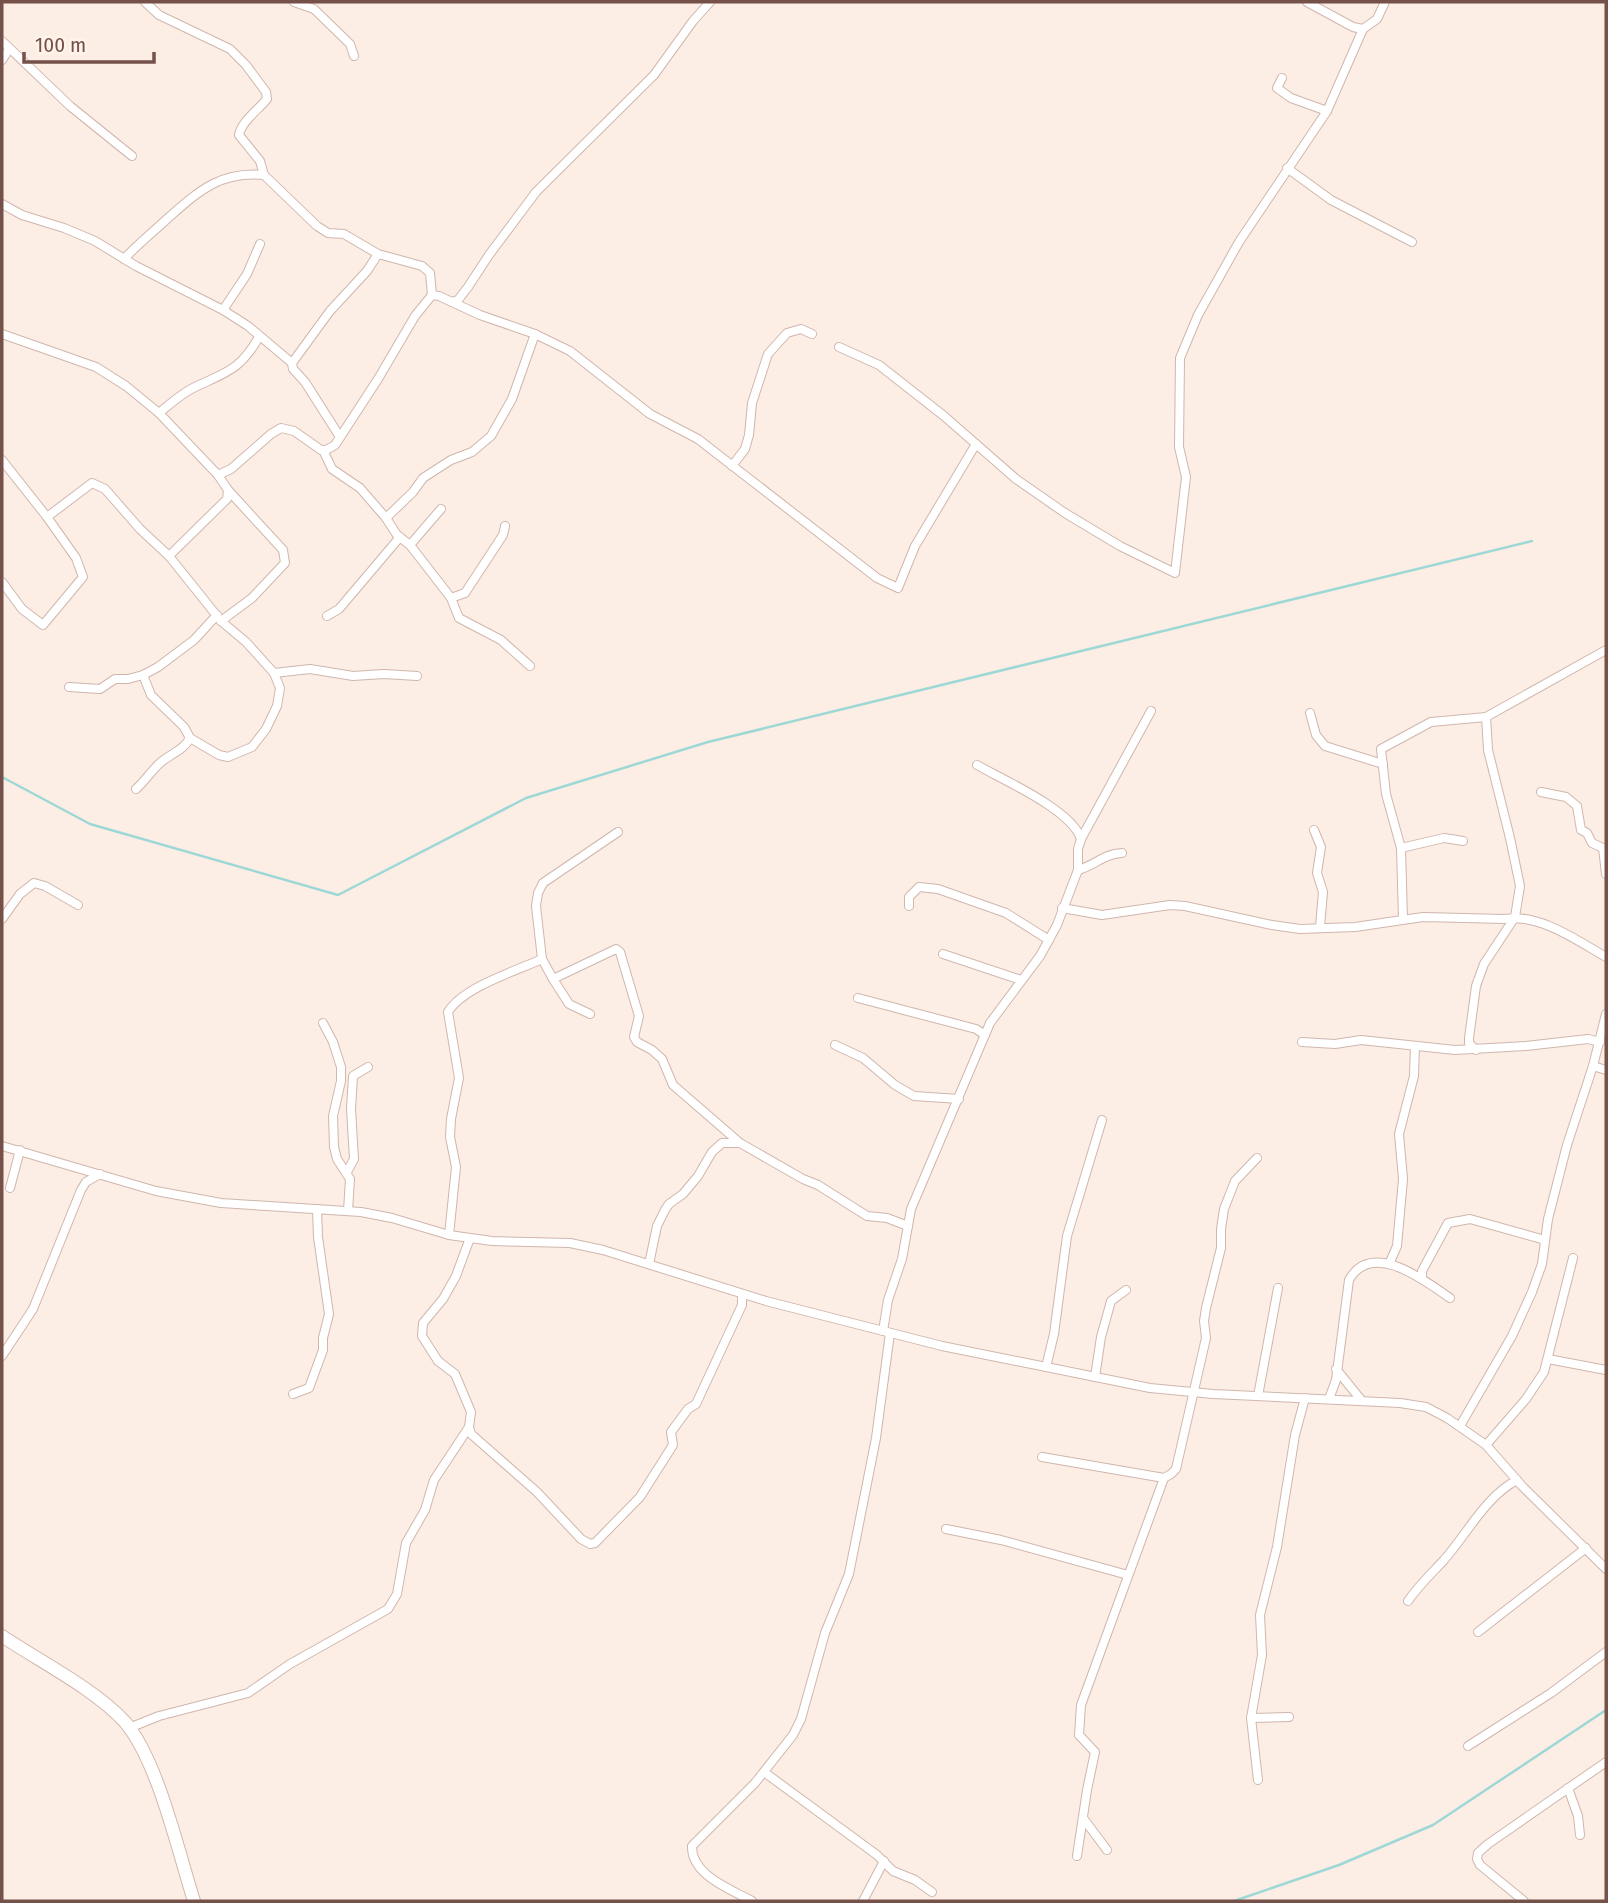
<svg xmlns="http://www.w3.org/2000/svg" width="1608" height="1903" viewBox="0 0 1608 1903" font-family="'Fira Sans Condensed',sans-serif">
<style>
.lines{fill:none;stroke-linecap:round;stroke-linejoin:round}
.stream{stroke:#9ed8d6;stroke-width:2.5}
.minor-casing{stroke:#d0b6ad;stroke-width:10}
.secondary-casing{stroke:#d3b5aa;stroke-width:14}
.minor{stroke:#fff;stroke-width:8}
.secondary{stroke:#fff;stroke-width:12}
</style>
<rect width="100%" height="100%" fill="#fceee4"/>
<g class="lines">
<g class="stream">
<path d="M 2,777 L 90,824 L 338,895 L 526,798 L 708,742 L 1532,541"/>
<path d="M 1234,1901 L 1339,1865 L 1433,1825 L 1606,1710"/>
</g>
<g class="minor-casing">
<g id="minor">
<path d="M 145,2 L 159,15 L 230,49 L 246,65 L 266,92 L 267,99 C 258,110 241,122 239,135 L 260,161 L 264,175 L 317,226 L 328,233 L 344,234 L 378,254 L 422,266 L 430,273 L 432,295"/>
<path d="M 294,2 L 314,9 L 350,44 L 354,56"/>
<path d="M 1307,2 L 1353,27 L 1363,29 L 1377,19 L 1385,2"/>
<path d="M 2,41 L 70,106 L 132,156"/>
<path d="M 2,60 L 9,49"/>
<path d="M 1282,78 L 1277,88 L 1291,98 L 1327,111"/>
<path d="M 1287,168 L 1331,200 L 1412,242"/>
<path d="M 2,204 L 22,215 L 64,228 L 95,241 L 136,266 L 223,310 L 248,326 L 292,363"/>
<path d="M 124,259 C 138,244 153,232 168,218 C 199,191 220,171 264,175"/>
<path d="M 452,302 L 458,300 L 468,287 L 489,255 L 536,192 L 654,75 L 693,21 L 710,2"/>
<path d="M 223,310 L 247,274 L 260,244"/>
<path d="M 2,334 L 96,367 L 126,386 L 159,413 L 218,475 L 228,490 L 227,499 L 169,556 L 221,621 L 246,642 L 274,673 L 280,688 L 277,706 L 266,729 L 252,747 L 228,757 L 219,755 L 190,738 L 184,727 L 151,695 L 143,675"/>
<path d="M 839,347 L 879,365 L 944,416 L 1016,479 L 1065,513 L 1120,546 L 1175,573 L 1186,477 L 1179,447 L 1180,358 L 1198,315 L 1239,242 L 1327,111 L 1363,29"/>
<path d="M 159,413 C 170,404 182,393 195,387 C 227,372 240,370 259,337"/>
<path d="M 340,437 L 305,382 L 293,369 L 292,363 L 330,311 L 367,271 L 378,254"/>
<path d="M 323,450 L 332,469 L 360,488 L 386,518 L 397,535 L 410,545 L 441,509"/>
<path d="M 2,460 L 47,517 L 92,483 L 105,489 L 140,529 L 169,556"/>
<path d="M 732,466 L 745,449 L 749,435 L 752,403 L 768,354 L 787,333 L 801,329 L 812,334"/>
<path d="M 218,475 L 231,469 L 271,434 L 281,428 L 294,431 L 321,450 L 326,450 L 335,445 L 378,379 L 415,316 L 432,295 L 439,296 L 480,315 L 535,334 L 570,351 L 650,414 L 698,439 L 877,578 L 898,588 L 915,546 L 976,444"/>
<path d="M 386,518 L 413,492 L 423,478 L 451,460 L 472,452 L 491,436 L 512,399 L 535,334"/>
<path d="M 410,545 L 451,598 L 465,593 L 503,535 L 505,526"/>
<path d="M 2,582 L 22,609 L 43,625 L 83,577 L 76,558 L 47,517"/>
<path d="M 451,598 L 459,618 L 501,640 L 530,666"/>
<path d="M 327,616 L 339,609 L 400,537"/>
<path d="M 221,621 L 252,598 L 285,563 L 283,550 L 228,490"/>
<path d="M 274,673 L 310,669 L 353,676 L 384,674 L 417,676"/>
<path d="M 69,687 L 100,689 L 115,679 L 128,679 L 143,675 L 158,667 L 194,640 L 217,615"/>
<path d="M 1310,713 L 1316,735 L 1325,746 L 1383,764"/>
<path d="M 977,765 C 1005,781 1072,810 1081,839"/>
<path d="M 136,789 C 145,781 151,771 160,763 C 170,754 183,751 190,738"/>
<path d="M 1541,792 L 1566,797 L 1577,806 L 1581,830 L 1587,833 L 1592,843 L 1603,848 L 1606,874"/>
<path d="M 1314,830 L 1321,847 L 1317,873 L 1323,892 L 1320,927"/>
<path d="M 618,832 L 543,883 L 538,893 L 536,906 L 542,959 L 553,979 L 616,949 L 620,952 L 639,1016 L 634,1037 L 637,1042 L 652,1050 L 662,1059 L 673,1085 L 740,1143"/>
<path d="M 1401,848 L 1444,838 L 1463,841"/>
<path d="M 1078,870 C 1096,865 1103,854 1122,853"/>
<path d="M 909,906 L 909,897 L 919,887 L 938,889 L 1006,913 L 1049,940"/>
<path d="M 1062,908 L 1102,915 L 1170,905 L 1185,906 L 1272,925 L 1300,929 L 1355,927 L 1423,917 L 1504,919 C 1539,913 1576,940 1606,957"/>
<path d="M 2,919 L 20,894 L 34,883 L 45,886 L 78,905"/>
<path d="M 1403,919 L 1401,848 L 1386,794 L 1381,749 L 1431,722 L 1486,717 L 1606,650"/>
<path d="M 943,954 L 1021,980"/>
<path d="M 553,979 L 569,1004 L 590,1014"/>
<path d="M 858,998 L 976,1029 L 985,1035"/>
<path d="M 323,1023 L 333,1042 L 341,1067 L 341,1081 L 333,1116 L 334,1147 L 337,1159 L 350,1179 L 348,1211"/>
<path d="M 1302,1042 L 1335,1044 L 1361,1040 L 1455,1050 L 1526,1046 L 1588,1039 L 1600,1042"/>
<path d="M 835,1045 L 863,1058 L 895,1085 L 914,1096 L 959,1099"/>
<path d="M 1476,1050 L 1469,1043 L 1469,1038 L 1476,986 L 1484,964 L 1515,917 L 1520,886 L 1510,838 L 1488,750 L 1486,717"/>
<path d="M 1593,1066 L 1606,1070"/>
<path d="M 2,1146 L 156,1191 L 221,1203 L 361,1212 L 392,1218 L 449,1235 L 492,1241 L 570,1243 L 603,1250 L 766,1301 L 942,1346 L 1150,1388 L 1213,1394 L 1400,1403 L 1426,1407 L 1447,1418 L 1486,1445 L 1522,1486 L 1606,1569"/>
<path d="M 347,1172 L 354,1159 L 351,1109 L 353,1076 L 368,1067"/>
<path d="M 10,1188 L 20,1150"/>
<path d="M 449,1235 L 456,1167 L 450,1137 L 451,1119 L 459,1078 L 448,1012 C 463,987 516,971 542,959"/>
<path d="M 1390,1262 L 1397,1246 L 1403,1179 L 1399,1134 L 1414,1076 L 1415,1046"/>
<path d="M 649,1264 L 657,1226 L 665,1210 L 669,1204 L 683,1194 L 698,1176 L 712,1152 L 722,1143 L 740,1143 L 803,1179 L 818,1185 L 867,1216 L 887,1218 L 908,1226"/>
<path d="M 1422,1278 L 1422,1271 L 1448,1223 L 1470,1219 L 1545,1240"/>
<path d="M 883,1331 L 888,1300 L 902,1259 L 911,1209 L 990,1023 L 1040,956 L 1057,925 L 1078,870 L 1078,849 L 1081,839 L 1151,711"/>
<path d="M 2,1356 L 33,1309 L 81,1190 L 86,1182 L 100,1174"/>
<path d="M 1548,1359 L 1606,1370"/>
<path d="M 1046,1367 L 1054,1334 L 1067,1236 L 1102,1120"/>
<path d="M 1336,1369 L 1362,1401"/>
<path d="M 1095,1377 L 1101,1337 L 1111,1301 L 1126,1290"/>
<path d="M 293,1394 L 309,1388 L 323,1350 L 323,1338 L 329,1314 L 318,1237 L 317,1209"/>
<path d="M 1258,1396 L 1278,1288"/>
<path d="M 1329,1399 L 1336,1380 L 1349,1280 C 1372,1239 1425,1281 1450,1298"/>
<path d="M 1460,1426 L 1512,1336 L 1532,1292 L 1542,1264 L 1548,1219 L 1567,1145 L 1593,1066 L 1606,1014"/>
<path d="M 469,1427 L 471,1434 L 537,1492 L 581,1539 L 590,1544 L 595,1543 L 640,1497 L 673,1445 L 671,1432 L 688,1409 L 696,1404 L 742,1305 L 742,1294"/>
<path d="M 1486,1445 L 1526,1399 L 1544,1372 L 1573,1258"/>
<path d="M 1042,1457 L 1164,1478 L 1171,1474 L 1176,1469 L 1206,1338 L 1204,1321 L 1206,1308 L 1221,1248 L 1221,1229 L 1224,1209 L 1235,1181 L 1257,1158"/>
<path d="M 946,1529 L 1001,1540 L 1128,1575"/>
<path d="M 1408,1601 C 1419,1585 1431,1574 1444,1560 C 1467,1534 1486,1496 1517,1480"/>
<path d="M 1478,1632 L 1586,1548"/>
<path d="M 1251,1718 L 1289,1717"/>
<path d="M 129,1728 L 159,1716 L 248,1693 L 290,1664 L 388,1609 L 397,1594 L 406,1543 L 425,1510 L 434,1480 L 469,1427 L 471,1412 L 455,1374 L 438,1361 L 422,1336 L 423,1323 L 443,1299 L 456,1276 L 470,1238"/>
<path d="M 1468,1746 L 1551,1693 L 1606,1652"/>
<path d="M 764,1772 L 877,1855 L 893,1871 L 915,1880 L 932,1892"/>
<path d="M 1258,1780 L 1251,1718 L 1262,1655 L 1260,1615 L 1277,1547 L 1295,1435 L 1305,1398"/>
<path d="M 1568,1788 L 1578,1816 L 1580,1835"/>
<path d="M 1083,1818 L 1107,1850"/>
<path d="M 1077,1856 L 1087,1790 L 1095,1752 L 1079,1735 L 1081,1705 L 1164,1478"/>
<path d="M 752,1901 C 730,1889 691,1875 692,1846 L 755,1783 L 793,1735 L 801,1719 L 825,1633 L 849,1574 L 876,1438 L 890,1333"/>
<path d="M 863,1901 L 884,1861"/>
<path d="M 1524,1901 L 1480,1865 L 1477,1859 L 1478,1853 L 1488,1844 L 1606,1762"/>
</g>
</g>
<g class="secondary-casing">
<path id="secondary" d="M 2,1636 C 39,1661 95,1689 125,1722 C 158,1761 178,1851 194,1901"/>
</g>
<use href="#minor" class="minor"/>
<use href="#secondary" class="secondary"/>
</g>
<rect width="1608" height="1903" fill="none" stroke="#755149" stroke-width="7"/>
<path d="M24 52v10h130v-10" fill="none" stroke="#755149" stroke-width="3.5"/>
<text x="35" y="52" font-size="21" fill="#755149" stroke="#fff3ea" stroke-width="5" paint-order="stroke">100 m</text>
</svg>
